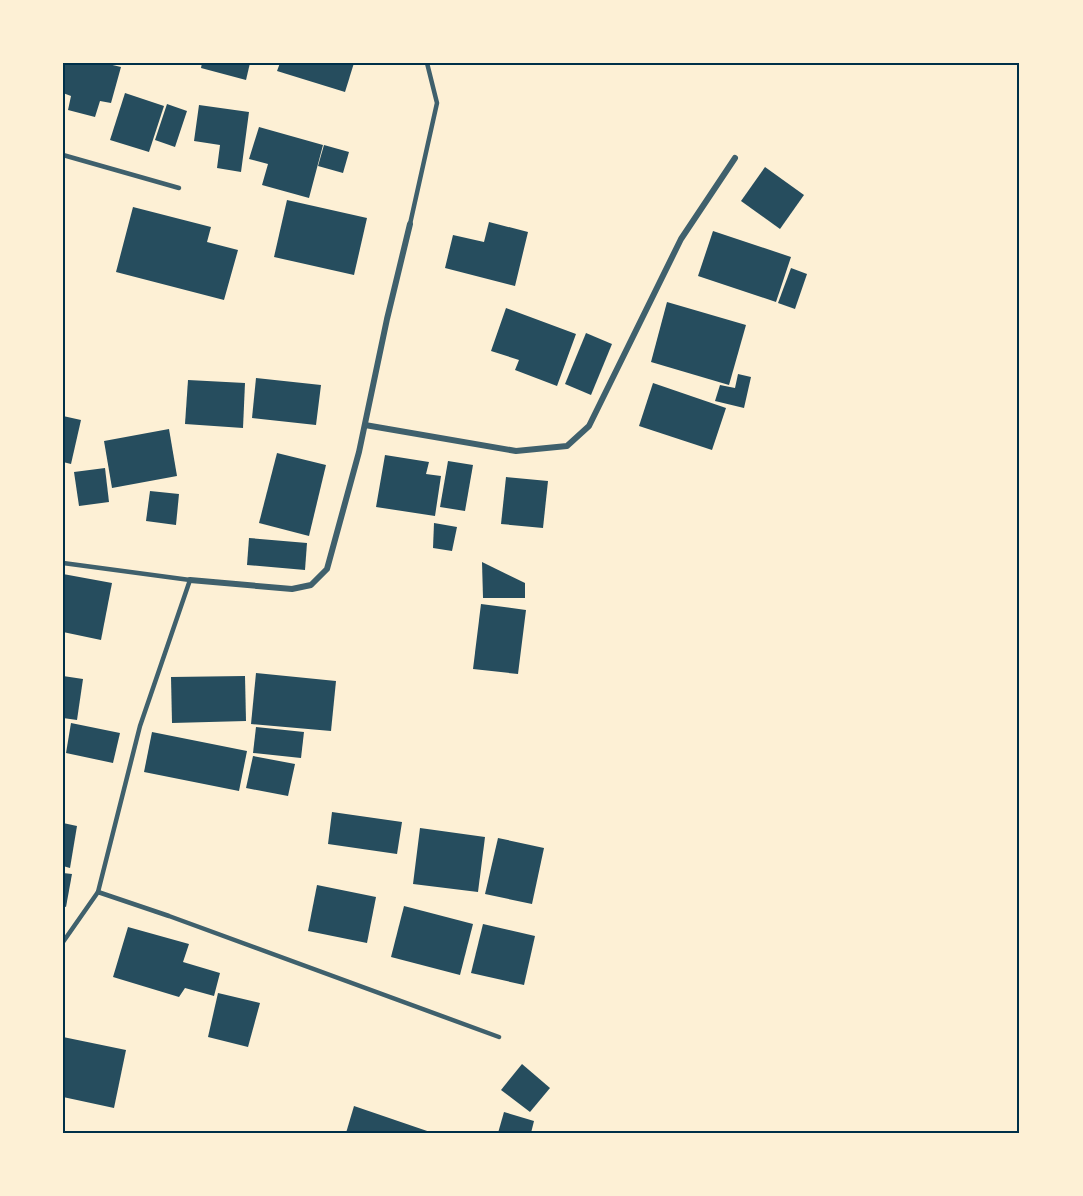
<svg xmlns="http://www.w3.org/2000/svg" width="1083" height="1196" viewBox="0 0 1083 1196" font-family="Lato,sans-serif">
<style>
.building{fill:#264d5e}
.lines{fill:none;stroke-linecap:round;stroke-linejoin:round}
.service{stroke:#3f606c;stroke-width:4.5}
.minor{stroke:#3f606c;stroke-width:6}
.neatline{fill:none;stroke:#003049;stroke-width:2}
</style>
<rect width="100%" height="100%" fill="#fdf0d5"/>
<g class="building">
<path d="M 63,63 L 104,63 L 121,67 L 111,103 L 100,101 L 95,117 L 68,110 L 71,96 L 63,93 Z"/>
<path d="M 202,63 L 250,63 L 246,80 L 201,68 Z"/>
<path d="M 280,63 L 354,63 L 345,92 L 277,71 Z"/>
<path d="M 125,93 L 164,106 L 149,152 L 110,140 Z"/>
<path d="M 167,104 L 187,111 L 175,147 L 155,140 Z"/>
<path d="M 199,105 L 249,112 L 241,172 L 217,168 L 220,145 L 194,141 Z"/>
<path d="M 259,127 L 323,145 L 309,198 L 262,185 L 268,164 L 249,159 Z"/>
<path d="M 324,145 L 349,152 L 343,173 L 318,166 Z"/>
<path d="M 765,167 L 804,195 L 780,229 L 741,201 Z"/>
<path d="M 287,200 L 367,218 L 354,275 L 274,257 Z"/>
<path d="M 133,207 L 211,227 L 207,242 L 238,250 L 224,300 L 116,272 Z"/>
<path d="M 489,222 L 528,232 L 515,286 L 445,268 L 453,235 L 484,242 Z"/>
<path d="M 713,231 L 791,257 L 776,302 L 698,276 Z"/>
<path d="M 791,268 L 807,274 L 795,309 L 778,303 Z"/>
<path d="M 667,302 L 746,325 L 729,385 L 651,362 Z"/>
<path d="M 506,308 L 576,334 L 557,386 L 515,370 L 519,360 L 491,351 Z"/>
<path d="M 586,333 L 612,344 L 591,395 L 565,384 Z"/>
<path d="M 738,374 L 751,377 L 744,408 L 715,401 L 720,385 L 735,388 Z"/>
<path d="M 256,378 L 321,385 L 316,425 L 252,418 Z"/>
<path d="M 188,380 L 245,383 L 243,428 L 185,424 Z"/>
<path d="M 653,383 L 726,408 L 712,450 L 639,426 Z"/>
<path d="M 63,416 L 81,420 L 71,464 L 63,462 Z"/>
<path d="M 169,429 L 177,476 L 112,488 L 104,441 Z"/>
<path d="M 277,453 L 326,465 L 309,536 L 259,523 Z"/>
<path d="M 385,455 L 429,462 L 426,474 L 441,476 L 435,516 L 376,507 Z"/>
<path d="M 448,461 L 473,465 L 465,511 L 440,507 Z"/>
<path d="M 105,468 L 109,502 L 79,506 L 74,472 Z"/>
<path d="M 506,477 L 548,481 L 543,528 L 501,524 Z"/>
<path d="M 150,491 L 179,494 L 176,525 L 146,521 Z"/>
<path d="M 434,523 L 457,527 L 452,551 L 433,548 Z"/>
<path d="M 249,538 L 307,543 L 305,570 L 247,565 Z"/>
<path d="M 482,562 L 525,583 L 525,598 L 483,598 Z"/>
<path d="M 63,574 L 112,583 L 101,640 L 63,632 Z"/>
<path d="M 481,604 L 526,610 L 518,674 L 473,669 Z"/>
<path d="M 256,673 L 336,681 L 331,731 L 251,724 Z"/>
<path d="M 63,676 L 83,679 L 77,720 L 63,718 Z"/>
<path d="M 245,676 L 246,721 L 172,723 L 171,677 Z"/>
<path d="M 71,723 L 120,733 L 113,763 L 66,753 Z"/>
<path d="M 256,727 L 304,732 L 301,758 L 253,753 Z"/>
<path d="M 152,732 L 247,751 L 239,791 L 144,772 Z"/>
<path d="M 253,756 L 295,764 L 288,796 L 246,788 Z"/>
<path d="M 332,812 L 402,822 L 397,854 L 328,844 Z"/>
<path d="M 63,823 L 77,826 L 70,868 L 63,866 Z"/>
<path d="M 420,828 L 485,837 L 478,892 L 413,884 Z"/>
<path d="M 498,838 L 544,848 L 532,904 L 485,894 Z"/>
<path d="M 63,873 L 72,874 L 66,907 L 63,906 Z"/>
<path d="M 317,885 L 376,897 L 367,943 L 308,931 Z"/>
<path d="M 404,906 L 473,924 L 460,975 L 391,957 Z"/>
<path d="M 483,924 L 535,936 L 524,985 L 471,973 Z"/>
<path d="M 128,927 L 189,944 L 183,962 L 220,973 L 214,996 L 185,988 L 179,997 L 113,977 Z"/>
<path d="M 218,993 L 260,1003 L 248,1047 L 208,1037 Z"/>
<path d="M 63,1037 L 126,1050 L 114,1108 L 63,1097 Z"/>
<path d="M 522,1064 L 550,1088 L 530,1112 L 501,1090 Z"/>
<path d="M 354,1106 L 433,1133 L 346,1133 Z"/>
<path d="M 504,1112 L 534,1121 L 531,1133 L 498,1133 Z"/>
</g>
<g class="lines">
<g class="service">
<path d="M 63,155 L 179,188"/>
<path d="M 410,224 L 437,103 L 427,63"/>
<path d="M 63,563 L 190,580 L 140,726 L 98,892 L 63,942"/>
<path d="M 98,892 L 169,916 L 499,1037"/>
</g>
<g class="minor">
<path d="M 365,425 L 516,451 L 567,446 L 589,426 L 681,239 L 735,158"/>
<path d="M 190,580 L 292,589 L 311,585 L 327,569 L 359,452 L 387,319 L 410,224"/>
</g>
</g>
<rect width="1083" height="1196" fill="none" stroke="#fdf0d5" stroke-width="129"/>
<rect x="64" y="64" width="954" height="1068" class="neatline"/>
</svg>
